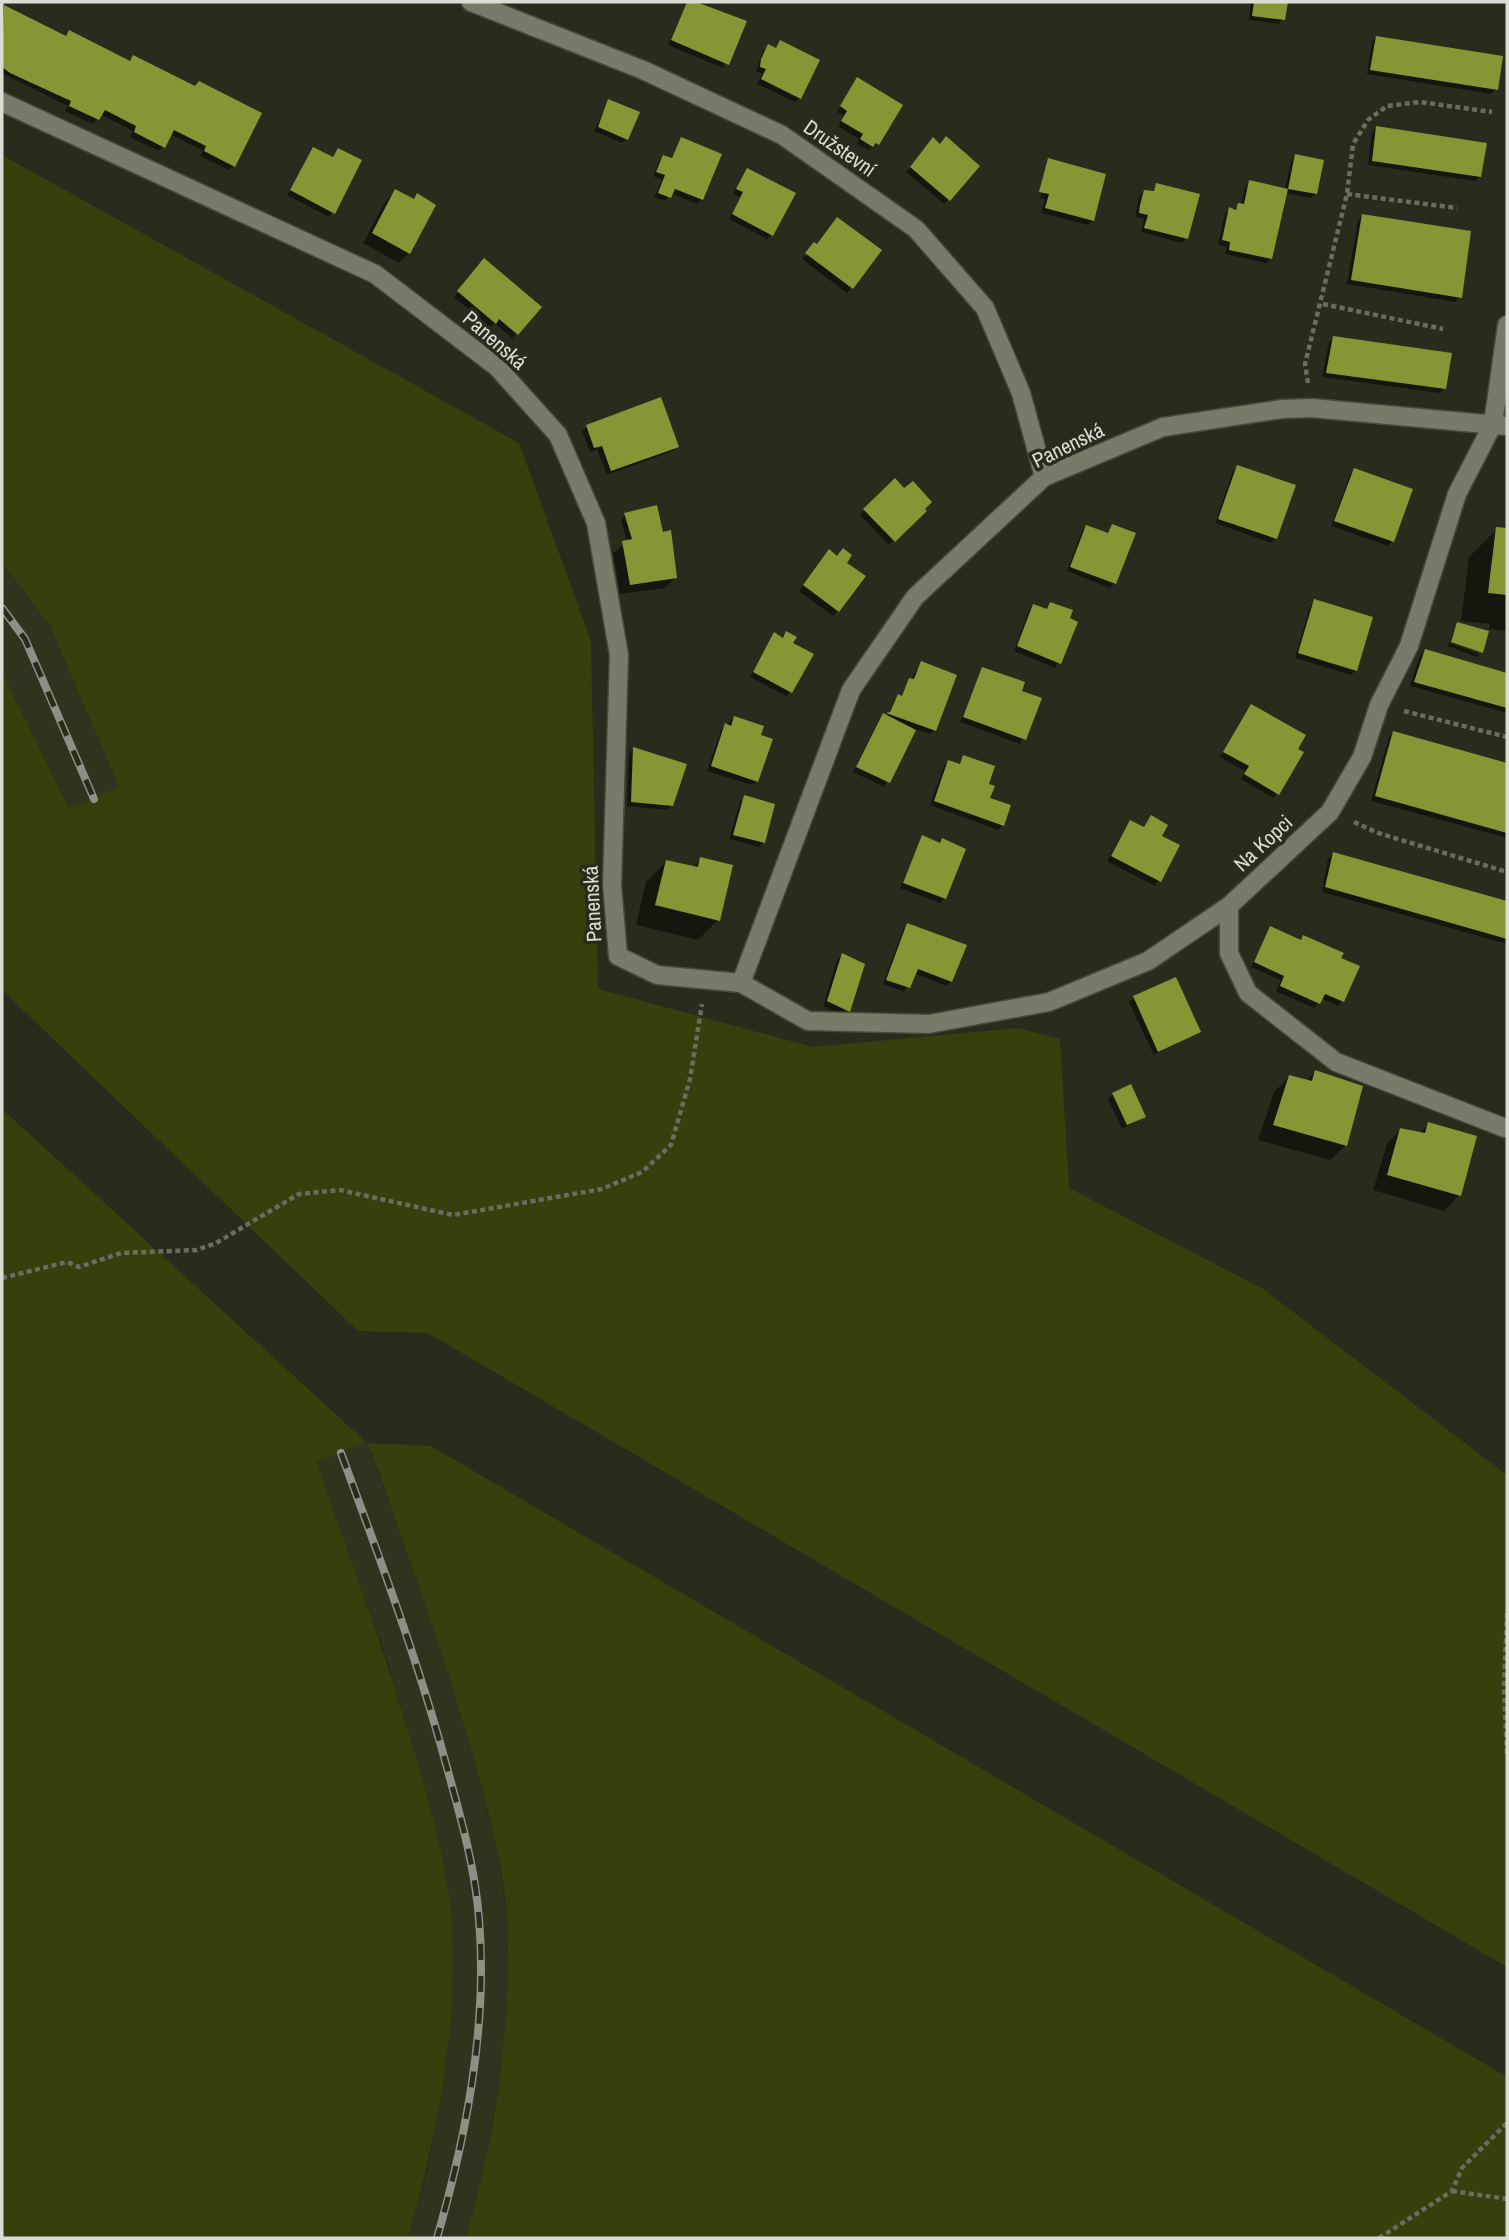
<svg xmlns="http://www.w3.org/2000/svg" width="1509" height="2240" viewBox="0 0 1509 2240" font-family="'Archivo Narrow',sans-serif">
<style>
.built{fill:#2f341e}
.green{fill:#373f0d}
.shadow{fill:#0007}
.building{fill:#869634}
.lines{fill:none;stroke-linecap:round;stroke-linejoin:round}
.minor-casing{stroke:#46493c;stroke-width:21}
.path{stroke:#696c5f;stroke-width:4.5;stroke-dasharray:5 3.5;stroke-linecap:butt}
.minor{stroke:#777b69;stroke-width:18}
.rail-casing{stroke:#8d9084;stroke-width:8}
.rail{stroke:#292c1d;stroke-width:5;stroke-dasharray:16;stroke-linecap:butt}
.labels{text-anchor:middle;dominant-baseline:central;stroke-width:7;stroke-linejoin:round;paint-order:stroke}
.street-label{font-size:21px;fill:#daddd3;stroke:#292c1d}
</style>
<rect width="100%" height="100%" fill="#292c1d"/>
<!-- built -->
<g class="built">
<polygon points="2,562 50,626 119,787 69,810 2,672"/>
<polygon points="367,1443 436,1630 460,1709 497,1848 507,1917 509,1992 501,2066 483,2177 466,2238 408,2238 429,2165 447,2059 452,1922 443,1859 407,1724 383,1648 315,1462"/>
</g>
<!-- green -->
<g class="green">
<polygon points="2,155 519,443 591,641 598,989 813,1047 1018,1028 1060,1039 1069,1188 1263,1289 1507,1475 1507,1967 428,1333 358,1331 2,990 2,672 69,809 119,787 50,626 2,562"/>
<path d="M2 1109 367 1443 431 1446 1507 2077V2238H466C495 2135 512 2027 507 1920 504 1862 486 1804 471 1749 450 1675 426 1604 400 1533 389 1503 380 1472 367 1443L316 1462C353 1566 391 1668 421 1774 434 1823 449 1873 452 1924 458 2031 437 2136 408 2238H2Z"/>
</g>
<!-- shadow -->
<g class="shadow">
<polygon points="687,2 744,22 723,68 668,45"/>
<polygon points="1251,2 1286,2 1283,19 1279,24 1249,20"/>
<polygon points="4,7 65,37 70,32 128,62 134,57 194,88 233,166 229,170 200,156 203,151 170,134 159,151 130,137 133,131 100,114 93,124 65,111 68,106 2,73 2,10"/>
<polygon points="1376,38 1496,89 1491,94 1367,74 1372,42"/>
<polygon points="780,43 800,98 795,102 757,84 762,74 756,71 763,51 768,46 774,49"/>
<polygon points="857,79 878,144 868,150 857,144 859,139 838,126 844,116 837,112"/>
<polygon points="609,101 626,139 622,143 594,131"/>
<polygon points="1377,127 1480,177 1475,181 1368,165 1372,132"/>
<polygon points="681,139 702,199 697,204 671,193 665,201 654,197 662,180 653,176 659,162 663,157 670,160"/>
<polygon points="929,144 949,199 944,204 906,172"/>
<polygon points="313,149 331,158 338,150 333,212 329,217 287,195"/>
<polygon points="1295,156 1316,193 1311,198 1285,193 1270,259 1266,263 1225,254 1227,247 1218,245 1225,213 1241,205 1245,187 1249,182 1285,190 1291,161"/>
<polygon points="1048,160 1104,175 1092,221 1088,225 1041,213 1045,199 1040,198"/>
<polygon points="748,170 771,235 767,239 729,219 740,197 733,194"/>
<polygon points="1157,185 1186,238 1182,243 1141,232 1144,219 1135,217 1139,197 1144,192 1151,193"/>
<polygon points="395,192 412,200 417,195 409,253 399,263 363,243 385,202"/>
<polygon points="1362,216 1460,297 1455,302 1347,284 1358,220"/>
<polygon points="816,246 880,251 847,293 802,259"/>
<polygon points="480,265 517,334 512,338 494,323 490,327 454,297"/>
<polygon points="1334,338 1444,389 1440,393 1322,377 1329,342"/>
<polygon points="587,427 677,447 673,451 607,475 597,449 590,452 582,431"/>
<polygon points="1237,467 1276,538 1271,543 1215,523 1233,471"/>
<polygon points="1354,470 1392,541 1388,546 1331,526 1350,475"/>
<polygon points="895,481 924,511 889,545 860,515"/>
<polygon points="625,515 675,578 665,588 620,594 613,553 627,542 621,520"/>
<polygon points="1112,526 1115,583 1110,588 1067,571 1082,531 1086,527 1106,534"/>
<polygon points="1497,529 1507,530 1507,631 1489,629 1490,624 1461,621 1469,557"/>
<polygon points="824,556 845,563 838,611 833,616 799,591"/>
<polygon points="1315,601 1356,670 1351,675 1295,658 1310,606"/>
<polygon points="1051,604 1076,623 1055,668 1014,651 1029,610 1033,606 1045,610"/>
<polygon points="1457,624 1486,633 1481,653 1450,640"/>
<polygon points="787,633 791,644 791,692 786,696 750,677 770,639 774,635 781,638"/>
<polygon points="1449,643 1480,654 1477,657 1448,646"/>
<polygon points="1425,651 1507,675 1507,713 1410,686 1420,656"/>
<polygon points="921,663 935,730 930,734 915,729 884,787 853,772 879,720 884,715 887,717 894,700 901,697"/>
<polygon points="983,669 1020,692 1040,699 1020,744 960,722"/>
<polygon points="1251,706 1278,793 1273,798 1241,779 1245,771 1220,757"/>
<polygon points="734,718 757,781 752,785 707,771 721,730"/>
<polygon points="1394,732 1507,764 1507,838 1371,801 1389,737"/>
<polygon points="633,749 672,805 667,810 627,806 629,753"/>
<polygon points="963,757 987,785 988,799 1003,825 998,830 930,805 944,766 948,762 958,765"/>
<polygon points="744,797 764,842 759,847 729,839 740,802"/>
<polygon points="1151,817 1160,837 1178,846 1155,886 1107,861 1126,827 1131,822 1143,828"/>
<polygon points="922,837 938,844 942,840 945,898 940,903 900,888"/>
<polygon points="1333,854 1507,903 1507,944 1322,892 1328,859"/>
<polygon points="701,859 718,920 698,940 636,925 646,882 666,862 692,868"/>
<polygon points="907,925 951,981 946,986 914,973 904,992 883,984 903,930"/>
<polygon points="1271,928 1299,941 1303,937 1339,959 1342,1001 1338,1006 1321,998 1314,1008 1276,991 1281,980 1251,967"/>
<polygon points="842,955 863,965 848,1012 844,1016 823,1006 837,960"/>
<polygon points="1134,998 1199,1032 1154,1055 1129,1002"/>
<polygon points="1315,1072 1346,1145 1330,1160 1258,1140 1274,1092 1289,1077 1306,1082"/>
<polygon points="1113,1094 1144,1117 1122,1129 1108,1099"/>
<polygon points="1429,1124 1475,1137 1459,1195 1444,1211 1373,1190 1387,1144 1402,1128 1420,1133"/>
</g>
<!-- building -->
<g class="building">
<polygon points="687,2 696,2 747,21 729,65 671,40"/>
<polygon points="1254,2 1288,2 1285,20 1252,16"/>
<polygon points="4,5 66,36 69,30 130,61 133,55 195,86 199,81 262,113 235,167 204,151 206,146 174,130 165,148 134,132 136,126 105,110 99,120 69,106 71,101 10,73 2,67"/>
<polygon points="1376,36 1503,56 1498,90 1370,70"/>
<polygon points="780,40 820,60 801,99 761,79 766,69 760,67 761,59 768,44 776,48"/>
<polygon points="857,77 903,105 879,145 876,143 873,147 860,139 863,134 841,121 847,111 840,106"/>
<polygon points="608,99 640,112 628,140 598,127"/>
<polygon points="1376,126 1487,143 1481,177 1372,161"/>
<polygon points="946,136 980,166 950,201 910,167 933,137 940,144"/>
<polygon points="681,137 722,154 703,200 675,189 671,198 658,193 665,175 656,172 663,155 672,158"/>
<polygon points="313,147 333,157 338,148 362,160 335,214 290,190"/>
<polygon points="1295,154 1324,160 1317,194 1288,189 1272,259 1229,250 1230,242 1222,240 1229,207 1236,210 1238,203 1244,204 1249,180 1288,189"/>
<polygon points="1048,158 1106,174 1094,221 1045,208 1049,194 1039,192"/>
<polygon points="747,168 796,193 773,236 732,214 743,192 736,189"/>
<polygon points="1156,183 1200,194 1188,239 1144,228 1148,215 1139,213 1140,205 1144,190 1154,191"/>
<polygon points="395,189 414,199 417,193 436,205 410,254 372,233"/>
<polygon points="1362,214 1471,231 1462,298 1351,280"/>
<polygon points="837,217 882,250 853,289 805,253 814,242 817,244"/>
<polygon points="484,258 542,307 518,335 499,319 496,324 457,291"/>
<polygon points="1333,336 1452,353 1446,389 1326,373"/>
<polygon points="661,397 679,447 611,471 602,446 594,448 586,425"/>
<polygon points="1237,465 1296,485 1277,539 1218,519"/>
<polygon points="1354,468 1413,489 1394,542 1334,521"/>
<polygon points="895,478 904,488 913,481 932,502 925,509 927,511 895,542 863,509"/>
<polygon points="657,505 663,532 671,530 677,578 630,585 622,541 632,539 624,513"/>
<polygon points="1112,524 1136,533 1116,584 1070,567 1086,525 1108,533"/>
<polygon points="1496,527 1507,528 1507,595 1488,593"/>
<polygon points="843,548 852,555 847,563 866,576 839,612 803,585 829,549 837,556"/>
<polygon points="1314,599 1373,617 1357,671 1298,653"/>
<polygon points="1050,602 1073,610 1070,618 1078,622 1061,664 1017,646 1033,604 1047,609"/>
<polygon points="1457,622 1489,631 1483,653 1451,642"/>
<polygon points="786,631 797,637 793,643 814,654 792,693 753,672 774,632 783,638"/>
<polygon points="1425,649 1507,673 1507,708 1414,682"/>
<polygon points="921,661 957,675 936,731 886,713 890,712 898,694 902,696 909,678 914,679"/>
<polygon points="982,667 1025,682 1022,691 1042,698 1026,740 963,717"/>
<polygon points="1251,704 1306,735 1298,749 1304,752 1279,795 1244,774 1249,766 1223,752"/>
<polygon points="883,713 916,730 890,783 856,767"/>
<polygon points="734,716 764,726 761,735 773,739 758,782 711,766 725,723 731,726"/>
<polygon points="1393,731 1507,763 1507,833 1375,796"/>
<polygon points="633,747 687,764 673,806 631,802"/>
<polygon points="963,755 995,766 989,784 995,786 990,798 1011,805 1004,826 934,801 948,760 960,764"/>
<polygon points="744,795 775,804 765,843 733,835"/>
<polygon points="1151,815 1168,825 1162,836 1180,845 1161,882 1111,856 1130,820 1144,827"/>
<polygon points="922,835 940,843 942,838 966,849 946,899 903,883"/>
<polygon points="1333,852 1507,901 1507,939 1325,887"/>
<polygon points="700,857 733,865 720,921 655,905 666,860 698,867"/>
<polygon points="907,923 967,945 952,982 918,969 910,988 886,980"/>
<polygon points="1270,926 1301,940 1303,935 1344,953 1341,958 1360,966 1344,1002 1325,994 1320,1004 1280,986 1284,976 1254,962"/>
<polygon points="842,953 865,964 850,1012 827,1001"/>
<polygon points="1176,977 1201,1032 1158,1052 1133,996"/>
<polygon points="1315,1070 1363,1086 1347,1146 1273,1125 1289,1075 1312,1081"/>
<polygon points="1131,1084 1146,1117 1127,1125 1112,1093"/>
<polygon points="1428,1122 1477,1136 1461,1196 1387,1175 1400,1128 1425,1133"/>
</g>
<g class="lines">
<!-- minor casing -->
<g class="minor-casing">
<g id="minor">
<polyline points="471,2 643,70 782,135 916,229 985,308 1021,393 1044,477"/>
<polyline points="2,102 375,274 497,367 558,435 596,523 619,655 612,885 618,956 657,975 741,983 808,1021 929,1024 1049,1002 1148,961 1229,906 1330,812 1362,757 1379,705 1409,646 1457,494 1493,424 1507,325"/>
<polyline points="1229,906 1229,953 1248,993 1336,1062 1505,1128"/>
<polyline points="741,983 851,690 915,597 1044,477 1163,427 1282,409 1312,408 1507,426"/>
</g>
</g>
<!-- path -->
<g class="path">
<polyline points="1347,194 1457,208"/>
<polyline points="1323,304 1443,329"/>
<polyline points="1308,383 1305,364 1347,194 1353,144 1368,120 1387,106 1420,102 1492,112"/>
<polyline points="1404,711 1507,737"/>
<polyline points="1354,822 1378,833 1507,872"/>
<polyline points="2,1278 67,1262 79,1267 121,1253 197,1250 216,1243 299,1194 340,1190 453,1215 602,1189 642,1172 671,1145 690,1079 702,1004"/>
<polyline points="1507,1613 1504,1686 1507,1757"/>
<polyline points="1452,2191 1507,2199"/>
<polyline points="1379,2238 1452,2191 1462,2168 1507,2123"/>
</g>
<!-- minor -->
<use href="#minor" class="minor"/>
<!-- rail casing -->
<g class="rail-casing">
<g id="rail">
<polyline points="2,608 25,639 94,799"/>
<path d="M341 1453C379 1556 417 1658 446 1764 460 1815 475 1866 479 1919 488 2026 466 2137 437 2238"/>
</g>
</g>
<!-- rail -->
<use href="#rail" class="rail"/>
</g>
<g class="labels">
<!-- street labels -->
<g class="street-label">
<text transform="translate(840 148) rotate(35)">Družstevní</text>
<text transform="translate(495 340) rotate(41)">Panenská</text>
<text transform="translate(1068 445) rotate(-26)">Panenská</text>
<text transform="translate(1263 843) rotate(-43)">Na Kopci</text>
<text transform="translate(592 904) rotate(-93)">Panenská</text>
</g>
</g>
<!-- border -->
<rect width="1509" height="2240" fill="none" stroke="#daddd3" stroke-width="7"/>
</svg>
